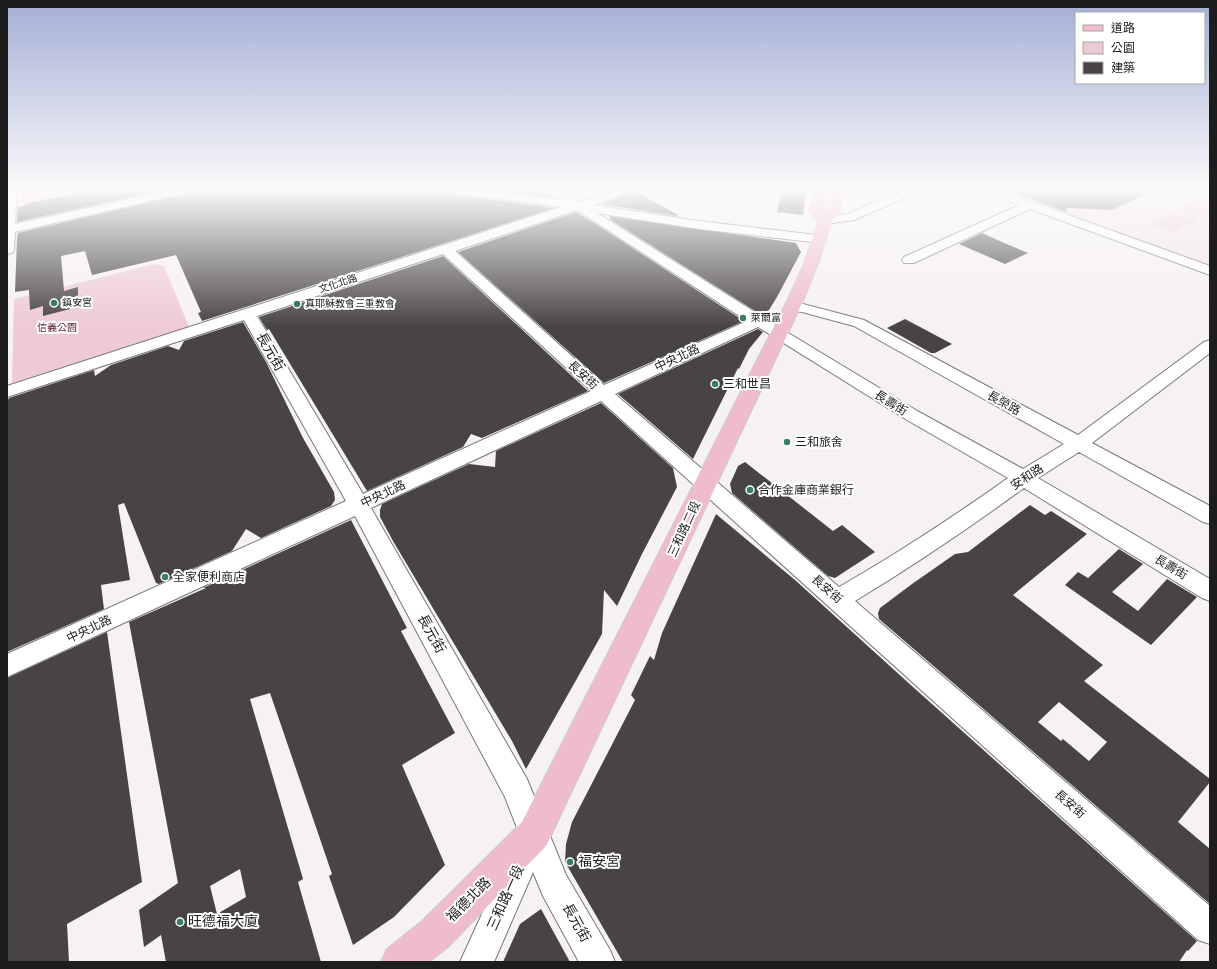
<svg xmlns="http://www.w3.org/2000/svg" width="1217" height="969" viewBox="0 0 1217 969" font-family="'Alegreya Sans','Noto Sans TC',sans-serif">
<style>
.built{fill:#f1e3e7}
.green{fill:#eecad5}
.building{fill:#484445;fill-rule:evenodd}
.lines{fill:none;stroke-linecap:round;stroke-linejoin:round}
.minor-casing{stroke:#7b7778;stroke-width:2}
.major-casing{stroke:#cecdcd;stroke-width:2}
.minor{fill:#fff;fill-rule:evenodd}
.major{fill:#efbbce;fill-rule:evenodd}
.poi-dot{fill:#397c6d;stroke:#fff;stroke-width:1.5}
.labels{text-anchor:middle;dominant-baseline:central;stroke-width:4;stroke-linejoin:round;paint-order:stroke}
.far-street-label{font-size:10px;fill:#1e1d1d;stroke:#fff}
.far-poi-label{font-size:10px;fill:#1e1d1d;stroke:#fff;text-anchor:start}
.far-park-label{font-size:10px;fill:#5e203a;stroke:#fff}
.street-label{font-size:12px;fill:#1e1d1d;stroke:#fff}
.poi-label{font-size:12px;fill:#1e1d1d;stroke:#fff;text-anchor:start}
.near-street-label{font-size:14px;fill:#1e1d1d;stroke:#fff}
.near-poi-label{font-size:14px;fill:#1e1d1d;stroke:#fff;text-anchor:start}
</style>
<rect width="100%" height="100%" fill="#f6f1f3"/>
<!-- built -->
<polygon class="built" points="1000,191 1210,191 1210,267 1153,246"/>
<!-- green -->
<g class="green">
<polygon points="21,191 81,191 22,204"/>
<polygon points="1202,198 1210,201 1210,215 1205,218 1180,209"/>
<polygon points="1175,213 1198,220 1173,233 1151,224"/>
<polygon points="155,264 164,266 189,327 12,383 14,299"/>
</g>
<!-- building -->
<g class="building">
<polygon points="87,191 159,191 17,222 18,207 25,206 24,204"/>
<polygon points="188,191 453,191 455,194 460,195 554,208 202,321 198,313 201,312 176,255 92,275 85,251 61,256 64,291 78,287 78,307 43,316 43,306 30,310 29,290 15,292 17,238 18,233 181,195 186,194"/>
<polygon points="499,191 542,191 552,197"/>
<polygon points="635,191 678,215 676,216 602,204"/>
<polygon points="785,191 806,192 803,215 777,212 781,195 784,195"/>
<polygon points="1010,191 1153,191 1112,210 1067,208 1066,212"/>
<polygon points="576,212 599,226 744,321 604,383 458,252"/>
<polygon points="609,216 796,243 801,252 777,297 769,310 760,314 611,220"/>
<polygon points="982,233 1002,242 1028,253 1005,264 959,244"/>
<polygon points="443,256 588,391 482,438 471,434 463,447 367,491 269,329 267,330 259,317"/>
<polygon points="905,319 952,344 935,353 931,353 887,328"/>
<polygon points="243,322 266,362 303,438 334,492 335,500 331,506 261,538 246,529 232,551 159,584 156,583 124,503 118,505 130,580 101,585 104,609 7,652 7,402 9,398 94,370 95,376 111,365 168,346 179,350 184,341"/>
<polygon points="758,329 763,332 749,349 739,369 738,368 693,459 618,394"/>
<polygon points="601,403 673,468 677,487 642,554 617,606 604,590 602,634 526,769 512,741 393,541 380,517 380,510 382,504 469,464 495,467 496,451"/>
<polygon points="745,462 833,531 842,525 875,552 835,578 828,576 732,493 730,484 738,466"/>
<path d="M1030 505 1045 515 1051 511 1087 534 1013 595 1103 665 1084 681 1210 779V782L1178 822 1210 849V904L879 619 878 613 880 608 912 584 955 554 968 552ZM1059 702 1107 742 1089 761 1063 739 1061 741 1038 722Z"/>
<polygon points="716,514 795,580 913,687 1197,941 1188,951 1187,950 1179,962 623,962 565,862 566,844 572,822 635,700 631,695 650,656 654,660 662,633"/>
<path d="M351 520 407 628 401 631 455 733 402 765 445 865 394 917 353 945 329 876 332 874 270 693 250 699 303 879 298 882 321 962H166L161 935 144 947 139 910 178 883 129 622 206 588H203ZM240 869 246 897 217 914 210 886Z"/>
<polygon points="1119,549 1143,564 1112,592 1138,611 1167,579 1197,597 1151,645 1065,585 1078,572 1088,578"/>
<polygon points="107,632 142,882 67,924 69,962 7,962 7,678"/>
<polygon points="541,909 570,962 503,962 520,924"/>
</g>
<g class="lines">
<!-- minor casing -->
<g class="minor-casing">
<g id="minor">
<polygon points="7,191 17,191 15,224 166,191 187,191 185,193 181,194 15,232 14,250 12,253 7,254"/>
<path d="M454 191H487L562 200 549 191H563L580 202 613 191H630L628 193 593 205 699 221 825 236 826 239 825 242 820 243 699 229 597 213 785 331 919 412 1023 469 1064 444 854 326 802 312 787 310 785 307 787 304 792 303 803 304 864 320 1078 435 1204 342 1210 340V353L1092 443 1210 506V524L1203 522 1079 452 1038 478 1210 579V601L1202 598 1024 488C969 528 913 566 855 601L1210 906V944L1198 940 601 401 371 508 527 779 566 875 610 950 615 962H579L543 896 533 872 494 962H460L514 844 522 841 505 797 355 516 7 677V654L346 501 244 320 7 397V386L561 207 460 194 456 193ZM577 210 747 321 604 385 455 251ZM443 254 591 391 363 494 257 316ZM758 327 907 420 1008 478C953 517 897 554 839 587L615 394Z"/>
<polygon points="901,191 917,191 915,193 854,220 825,224 821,223 819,220 821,217 848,214"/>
<polygon points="985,191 1002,191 1210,266 1210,275 1030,209 914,263 904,263 902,260 904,257 1019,205 987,193"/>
</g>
</g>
<!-- major casing -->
<g class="major-casing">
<polygon id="major" points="814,191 826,191 823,210 825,213 830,191 842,191 840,213 831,222 818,264 803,301 546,846 448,947 429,962 381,962 387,949 422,921 522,822 787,301 804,264 818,221 809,211"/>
</g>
<!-- minor -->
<use href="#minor" class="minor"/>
<!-- major -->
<use href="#major" class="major"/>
</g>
<!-- sky -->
<linearGradient id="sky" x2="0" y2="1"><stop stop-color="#a3afd5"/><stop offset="0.58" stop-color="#fbf9fa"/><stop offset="1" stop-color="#fbf9fa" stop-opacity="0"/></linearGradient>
<rect width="1217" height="327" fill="url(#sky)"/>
<!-- markers -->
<g class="poi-dot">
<circle cx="54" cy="303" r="4"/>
<circle cx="297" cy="304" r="4"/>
<circle cx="743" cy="318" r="4"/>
<circle cx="715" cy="384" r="4"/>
<circle cx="787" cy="442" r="4"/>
<circle cx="750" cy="490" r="4"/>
<circle cx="165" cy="577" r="4"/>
<circle cx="570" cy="862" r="4"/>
<circle cx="180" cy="922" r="4"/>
</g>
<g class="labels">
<!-- far-street labels -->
<g class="far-street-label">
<text transform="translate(338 284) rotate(-18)">文化北路</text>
</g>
<!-- far-poi labels -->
<g class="far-poi-label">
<text x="62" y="303">鎮安宮</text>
<text x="305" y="304">真耶穌教會三重教會</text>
<text x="751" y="318">萊爾富</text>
</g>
<!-- far-park labels -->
<g class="far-park-label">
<text x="57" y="328">信義公園</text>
</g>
<!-- street labels -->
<g class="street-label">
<text transform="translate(677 358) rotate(-25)">中央北路</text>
<text transform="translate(583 375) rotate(42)">長安街</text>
<text transform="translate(891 403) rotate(32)">長壽街</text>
<text transform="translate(1004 403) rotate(29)">長榮路</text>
<text transform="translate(1027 477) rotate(-33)">安和路</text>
<text transform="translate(383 494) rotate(-25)">中央北路</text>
<text transform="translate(684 529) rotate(-65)">三和路二段</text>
<text transform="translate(1171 567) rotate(31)">長壽街</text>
<text transform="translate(827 589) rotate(41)">長安街</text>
<text transform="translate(89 629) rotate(-25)">中央北路</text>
<text transform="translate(1070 804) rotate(41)">長安街</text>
</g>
<!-- poi labels -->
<g class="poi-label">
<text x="723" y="384">三和世昌</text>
<text x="795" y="442">三和旅舍</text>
<text x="758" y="490">合作金庫商業銀行</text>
<text x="173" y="577">全家便利商店</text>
</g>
<!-- near-street labels -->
<g class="near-street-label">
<text transform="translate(270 352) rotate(60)">長元街</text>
<text transform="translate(431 634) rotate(61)">長元街</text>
<text transform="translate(506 898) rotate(-66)">三和路一段</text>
<text transform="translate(469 900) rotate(-45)">福德北路</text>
<text transform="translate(576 923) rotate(61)">長元街</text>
</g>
<!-- near-poi labels -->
<g class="near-poi-label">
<text x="578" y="862">福安宮</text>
<text x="188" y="922">旺德福大廈</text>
</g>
</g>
<!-- border -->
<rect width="1217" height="969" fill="none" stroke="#1e1d1d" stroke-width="16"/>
<!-- legend -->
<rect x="1075" y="12" width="130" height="72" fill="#ffffff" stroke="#a5a5a5"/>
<rect x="1083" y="25" width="20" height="6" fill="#efbbce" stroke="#a5a5a5"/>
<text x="1111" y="32" font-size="12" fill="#1e1d1d">道路</text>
<rect x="1083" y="42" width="20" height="12" fill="#eecad5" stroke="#a5a5a5"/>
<text x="1111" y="52" font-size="12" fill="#1e1d1d">公園</text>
<rect x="1083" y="62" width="20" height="12" fill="#484445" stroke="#a5a5a5"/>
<text x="1111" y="72" font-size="12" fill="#1e1d1d">建築</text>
</svg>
